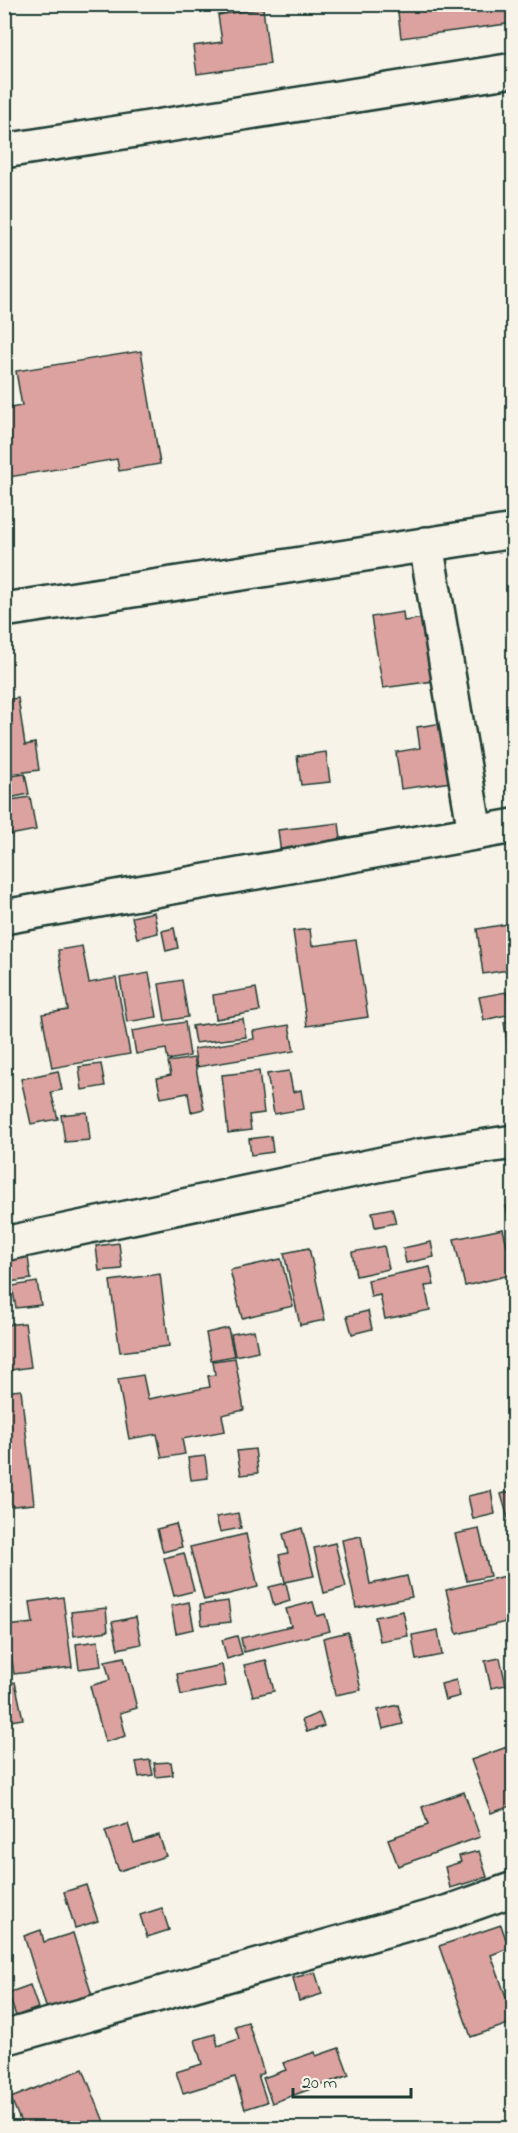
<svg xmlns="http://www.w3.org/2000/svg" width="518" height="2133" viewBox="0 0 518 2133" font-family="'Indie Flower',sans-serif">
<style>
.building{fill:#dca29f;stroke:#1f3d34;stroke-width:1.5}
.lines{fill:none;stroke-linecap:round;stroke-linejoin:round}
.minor-casing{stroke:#1f3d34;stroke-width:38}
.minor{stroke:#f7f3e8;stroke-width:33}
</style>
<rect width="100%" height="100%" fill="#f7f3e8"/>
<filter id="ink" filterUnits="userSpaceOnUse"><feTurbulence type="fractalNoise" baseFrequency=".0167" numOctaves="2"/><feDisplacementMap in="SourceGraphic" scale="12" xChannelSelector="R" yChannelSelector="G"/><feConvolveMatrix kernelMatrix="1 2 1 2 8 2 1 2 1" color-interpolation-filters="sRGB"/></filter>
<g filter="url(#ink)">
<!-- building -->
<g class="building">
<polygon points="397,4 514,4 514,23 401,38"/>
<polygon points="263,8 270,64 197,74 193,46 222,42 218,15"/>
<polygon points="141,351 160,464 119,471 117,459 9,477 4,447 4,409 22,406 16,371"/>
<polygon points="403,612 404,621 424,618 434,681 383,688 371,617"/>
<polygon points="18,698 25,745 35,743 39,770 4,775 4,700"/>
<polygon points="443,723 451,782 401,789 396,752 420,748 417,727"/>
<polygon points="326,752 330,782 301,785 297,756"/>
<polygon points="25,774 29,794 4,799 4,777"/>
<polygon points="30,797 36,830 4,836 4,801"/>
<polygon points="339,823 342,847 281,855 278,830"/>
<polygon points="154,912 158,933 137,938 132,917"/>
<polygon points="514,923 514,969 483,974 477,929"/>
<polygon points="174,928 178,948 166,951 162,931"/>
<polygon points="310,929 312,946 356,940 368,1017 307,1026 293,931"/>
<polygon points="82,946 89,983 116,978 130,1054 52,1068 42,1014 68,1010 58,950"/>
<polygon points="149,973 157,1017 127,1022 120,978"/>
<polygon points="182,980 188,1017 165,1021 159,984"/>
<polygon points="256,988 260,1011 216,1019 213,995"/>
<polygon points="506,992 511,1014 484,1020 479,997"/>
<polygon points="243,1019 246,1037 195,1043 192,1026"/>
<polygon points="514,1020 514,1069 511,1069 504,1022"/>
<polygon points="185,1022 190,1056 168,1060 166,1049 136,1054 132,1031"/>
<polygon points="289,1025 294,1051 197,1067 194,1049 254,1039 253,1031"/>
<polygon points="194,1058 204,1109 191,1112 188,1093 161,1098 157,1078 171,1075 168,1062"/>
<polygon points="101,1064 105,1086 82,1090 79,1067"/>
<polygon points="58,1071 62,1090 51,1092 58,1119 31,1124 21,1079"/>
<polygon points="259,1071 264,1113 249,1115 251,1130 228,1133 222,1075"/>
<polygon points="289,1071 293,1092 301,1090 304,1109 274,1114 267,1074"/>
<polygon points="87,1112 90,1140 65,1142 61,1115"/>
<polygon points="271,1136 273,1152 251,1155 249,1139"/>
<polygon points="514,1204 514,1244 506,1206"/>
<polygon points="392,1208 396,1223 375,1227 372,1212"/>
<polygon points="503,1229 514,1274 465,1286 454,1239"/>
<polygon points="26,1242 31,1279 9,1282 4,1246"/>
<polygon points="431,1242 434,1257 406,1263 403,1248"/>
<polygon points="119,1243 122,1269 99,1271 96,1246"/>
<polygon points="384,1246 389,1269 356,1276 352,1252"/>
<polygon points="309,1248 325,1320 300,1325 284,1253"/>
<polygon points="281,1259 293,1306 242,1318 230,1270"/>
<polygon points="430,1267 434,1285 425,1286 430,1310 385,1319 380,1295 371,1297 368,1280"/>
<polygon points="160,1274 169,1346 120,1352 110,1281"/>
<polygon points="37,1282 41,1305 16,1308 12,1286"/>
<polygon points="368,1311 372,1329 352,1334 347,1316"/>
<polygon points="25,1323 31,1367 4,1371 4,1325"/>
<polygon points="228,1328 234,1356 211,1360 206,1333"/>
<polygon points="254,1330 258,1351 235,1356 231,1334"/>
<polygon points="235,1358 244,1410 222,1415 225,1431 182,1439 185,1454 162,1458 157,1434 129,1439 118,1379 143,1375 148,1399 210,1387 208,1376 215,1375 213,1361"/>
<polygon points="21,1390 34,1504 4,1507 4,1392"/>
<polygon points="255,1449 258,1473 241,1475 237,1451"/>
<polygon points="205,1456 208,1478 191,1480 188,1458"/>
<polygon points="514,1490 514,1539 501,1494"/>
<polygon points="491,1491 495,1514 473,1519 468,1496"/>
<polygon points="238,1513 241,1528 220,1532 216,1517"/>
<polygon points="176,1524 182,1547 163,1552 157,1529"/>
<polygon points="302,1528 314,1576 285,1582 279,1555 288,1553 283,1534"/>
<polygon points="479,1529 490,1576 467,1581 455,1534"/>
<polygon points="246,1534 258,1587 204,1600 190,1547"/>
<polygon points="361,1536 370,1584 407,1576 412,1597 356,1608 342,1540"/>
<polygon points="335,1543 346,1587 324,1593 314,1548"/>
<polygon points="184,1553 194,1591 174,1596 164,1558"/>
<polygon points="514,1574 514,1620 457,1634 446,1590"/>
<polygon points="286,1583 290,1601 274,1606 269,1587"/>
<polygon points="63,1597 72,1667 14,1674 7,1626 33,1623 30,1602"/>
<polygon points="228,1601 231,1622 202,1625 200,1605"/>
<polygon points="189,1602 194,1629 176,1633 171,1606"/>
<polygon points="313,1602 317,1616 325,1614 330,1631 244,1652 241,1638 291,1626 286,1609"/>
<polygon points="106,1608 108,1631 74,1636 71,1612"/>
<polygon points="403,1611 408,1636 380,1641 375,1617"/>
<polygon points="136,1617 141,1644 118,1649 112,1622"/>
<polygon points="438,1630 442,1655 416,1660 412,1635"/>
<polygon points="348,1632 361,1690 335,1695 323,1638"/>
<polygon points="237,1636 242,1654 227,1659 222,1640"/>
<polygon points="98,1641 101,1666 79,1669 76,1644"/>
<polygon points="124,1657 137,1708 120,1713 126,1736 105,1742 90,1686 110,1680 105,1661"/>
<polygon points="500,1658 506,1685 491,1688 485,1661"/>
<polygon points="266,1660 274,1691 253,1696 244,1665"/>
<polygon points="222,1665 226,1686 181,1695 177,1674"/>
<polygon points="456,1680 460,1696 445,1700 441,1684"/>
<polygon points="15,1682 23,1719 4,1722 4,1684"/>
<polygon points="398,1705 403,1724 383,1729 378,1710"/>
<polygon points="319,1713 324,1726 307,1732 302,1720"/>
<polygon points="507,1747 514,1763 514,1805 491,1813 471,1760"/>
<polygon points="150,1760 153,1775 139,1777 136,1762"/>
<polygon points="171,1762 173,1775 156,1777 154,1763"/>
<polygon points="464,1792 480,1837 398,1866 388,1839 428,1825 422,1807"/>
<polygon points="128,1824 134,1843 159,1835 166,1856 119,1871 105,1831"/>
<polygon points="479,1851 487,1877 450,1888 445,1867 461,1862 459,1856"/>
<polygon points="86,1885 98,1921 75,1928 64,1892"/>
<polygon points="162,1908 169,1930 147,1937 140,1915"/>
<polygon points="501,1925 509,1948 491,1955 509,2005 514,2003 514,2022 471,2037 439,1946"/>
<polygon points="41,1930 44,1942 73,1933 93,1999 48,2013 24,1936"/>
<polygon points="315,1972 322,1994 299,2001 293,1978"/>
<polygon points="30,1985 38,2008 16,2016 8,1993"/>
<polygon points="248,2022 264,2073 258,2075 267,2102 245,2109 235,2077 183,2093 176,2072 202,2064 195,2040 215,2034 218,2046 239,2039 235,2026"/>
<polygon points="339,2048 349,2075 272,2103 263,2078 286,2070 283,2063 315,2052 316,2056"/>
<polygon points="83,2069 104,2122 87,2128 23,2128 11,2098"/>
</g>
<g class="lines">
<!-- minor casing -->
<g class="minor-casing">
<g id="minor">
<polyline points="4,151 514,70"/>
<polyline points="426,544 475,832"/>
<polyline points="4,610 514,531"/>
<polyline points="4,917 514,826"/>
<polyline points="4,1244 420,1156 514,1142"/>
<polyline points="4,2038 449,1912 514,1889"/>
</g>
</g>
<!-- minor -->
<use href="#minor" class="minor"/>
</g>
</g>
<!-- margin -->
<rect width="518" height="2133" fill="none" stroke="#f7f3e8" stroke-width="24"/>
<rect x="12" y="12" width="494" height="2109" fill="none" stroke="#1f3d34" stroke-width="2" filter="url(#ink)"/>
<!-- scale -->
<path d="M293 2088v9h118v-9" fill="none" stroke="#1f3d34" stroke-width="3"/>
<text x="302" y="2088" font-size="18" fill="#1f3d34" stroke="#f7f3e8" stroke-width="4.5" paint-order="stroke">20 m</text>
</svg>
